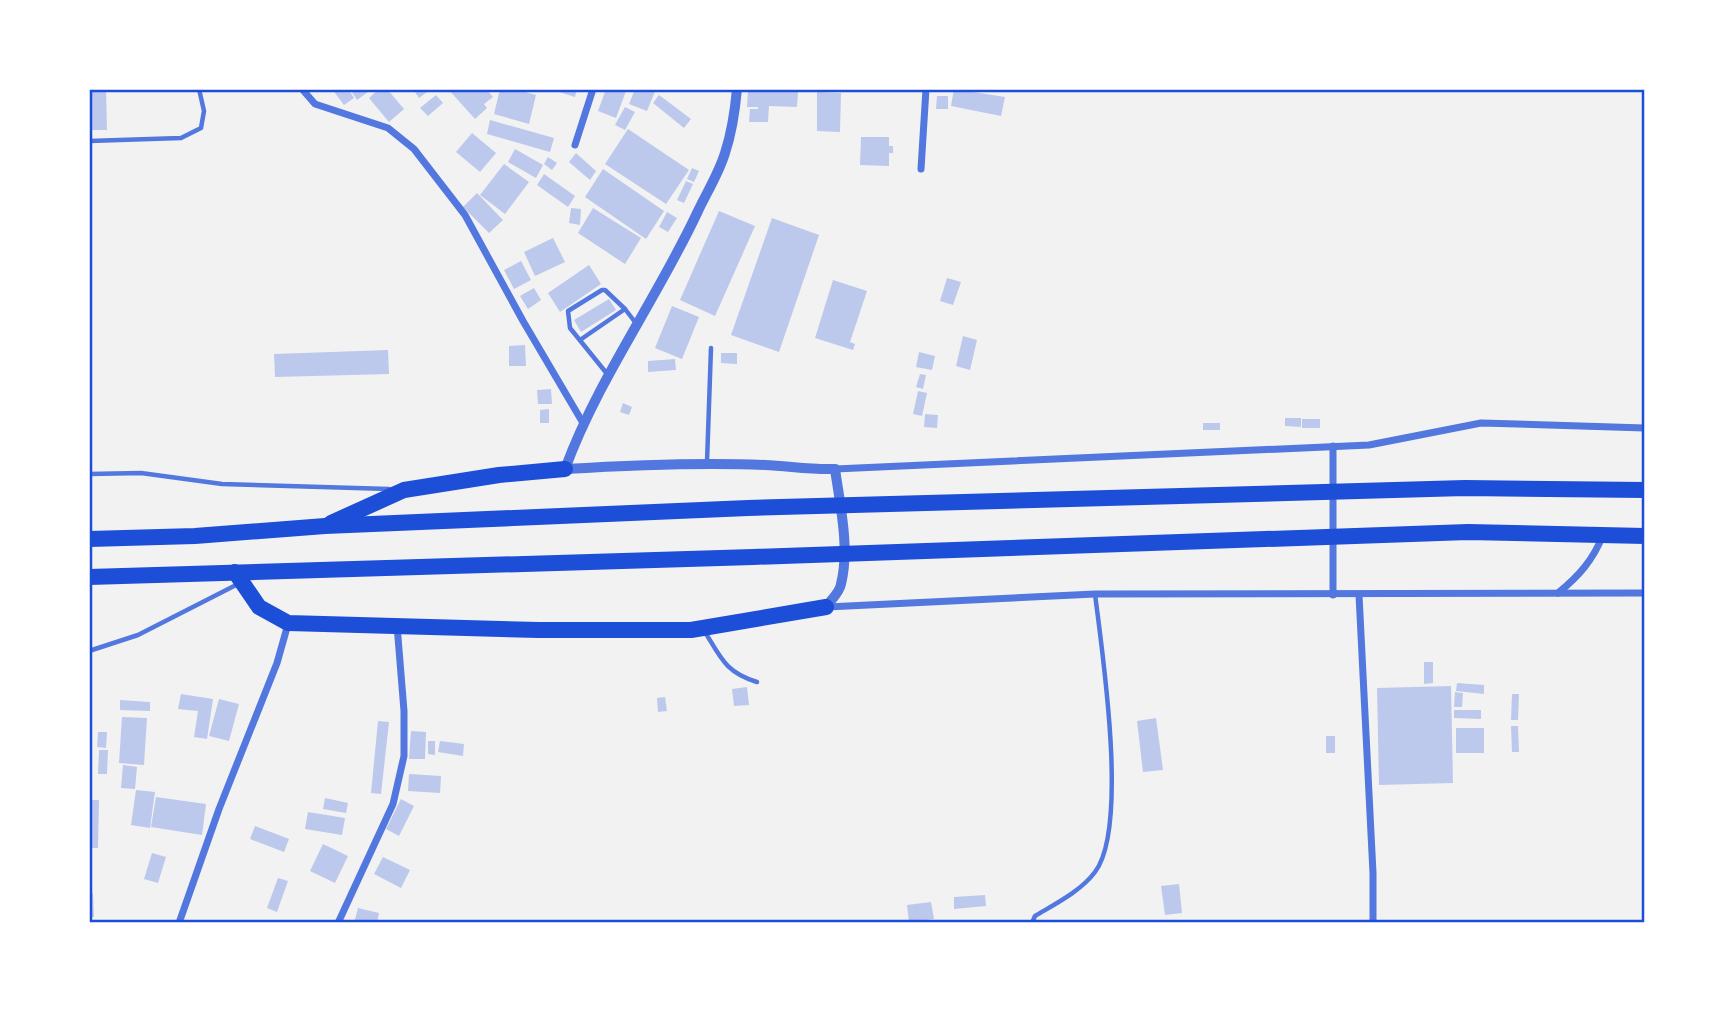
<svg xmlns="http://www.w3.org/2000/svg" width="1734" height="1012" viewBox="0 0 1734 1012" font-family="'Public Sans',sans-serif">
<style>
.building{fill:#bdc9ec}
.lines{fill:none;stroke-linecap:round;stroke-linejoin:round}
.service{stroke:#5277de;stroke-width:4.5}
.minor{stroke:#5277de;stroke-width:7}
.tertiary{stroke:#5277de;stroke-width:10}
.motorway{stroke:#1d4ed8;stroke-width:16}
.neatline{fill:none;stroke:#1d4ed8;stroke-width:2.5}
</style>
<rect width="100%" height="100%" fill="#f2f2f2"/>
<!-- building -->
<g class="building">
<polygon points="89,89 106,89 107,130 89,130"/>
<polygon points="332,89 348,89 354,98 344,105"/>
<polygon points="350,89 372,89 357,100"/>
<polygon points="379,89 387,89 404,109 389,122 369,98"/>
<polygon points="413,89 431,89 419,98"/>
<polygon points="448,89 486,89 493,97 484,104 487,108 475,119"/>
<polygon points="500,89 515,89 536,95 529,124 494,114"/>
<polygon points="549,89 577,89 575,97"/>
<polygon points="606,89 626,91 616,118 598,111"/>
<polygon points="635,89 656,89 647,111 629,104"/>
<polygon points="954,89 1005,97 1001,116 951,106"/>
<polygon points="759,90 798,92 797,107 769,106 768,122 749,122 750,109 758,109 758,107 747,107 748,91 759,92"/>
<polygon points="817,92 841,93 840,132 817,131"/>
<polygon points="436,95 443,103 428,116 420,108"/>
<polygon points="659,95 691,119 684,128 653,103"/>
<polygon points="937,96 948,96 948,109 936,109"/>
<polygon points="625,107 635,112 625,130 615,125"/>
<polygon points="490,120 554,138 550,152 487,134"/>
<polygon points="628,129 689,170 666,204 605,164"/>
<polygon points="472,133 496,153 480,172 456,152"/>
<polygon points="861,137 889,137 889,146 893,146 893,153 889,153 889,166 860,165"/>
<polygon points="515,149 543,165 536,178 508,162"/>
<polygon points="576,153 596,171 590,180 569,162"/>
<polygon points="548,157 557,163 552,170 544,164"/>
<polygon points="504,164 529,182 505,214 480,195"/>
<polygon points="692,168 699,171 694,182 687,179"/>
<polygon points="603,169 664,211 646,239 585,197"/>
<polygon points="544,174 575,196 568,207 537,185"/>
<polygon points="686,181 693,184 684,203 677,200"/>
<polygon points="477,193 503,220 489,233 463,207"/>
<polygon points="571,208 581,209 580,225 569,223"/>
<polygon points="593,208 641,238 625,264 578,233"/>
<polygon points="719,211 755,226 715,316 680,300"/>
<polygon points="667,212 677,218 668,232 659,227"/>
<polygon points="772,218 819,235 779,352 731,335"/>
<polygon points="553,238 565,262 535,276 524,252"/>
<polygon points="521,261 531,280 514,289 504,270"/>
<polygon points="589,265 601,284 560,312 548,293"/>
<polygon points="947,278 961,282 953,305 940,301"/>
<polygon points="833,280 867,291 850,342 855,344 853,350 815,338"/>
<polygon points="534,288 541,300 528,309 520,296"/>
<polygon points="609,299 616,310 581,332 574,320"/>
<polygon points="672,306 699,317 682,359 655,348"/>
<polygon points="963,336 977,340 970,370 956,366"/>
<polygon points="525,345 526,366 509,366 509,346"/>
<polygon points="388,350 389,374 275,377 274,354"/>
<polygon points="919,352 935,356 932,370 916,367"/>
<polygon points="721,353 737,353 737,364 721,363"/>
<polygon points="675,359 676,370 648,372 648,361"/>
<polygon points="920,374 926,375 923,389 916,387"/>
<polygon points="551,389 552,404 538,404 537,390"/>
<polygon points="918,391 927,393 922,416 913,414"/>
<polygon points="623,403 632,407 629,415 620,412"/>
<polygon points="549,409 549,423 540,423 540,410"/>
<polygon points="925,414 938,415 937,428 924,427"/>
<polygon points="1285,418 1301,418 1301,427 1285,426"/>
<rect x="1302" y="419" width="18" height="9"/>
<rect x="1203" y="423" width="17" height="7"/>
<polygon points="1424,662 1433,662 1433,683 1424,684"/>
<polygon points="1457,683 1484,685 1484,694 1456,691"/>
<polygon points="1451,686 1453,783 1379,785 1377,688"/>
<polygon points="747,687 749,705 734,706 732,689"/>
<polygon points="1455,692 1463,693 1462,707 1454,707"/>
<polygon points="181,694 213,699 207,739 194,737 198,711 178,709"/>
<polygon points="1512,694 1519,694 1518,720 1511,720"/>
<polygon points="665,697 667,711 658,712 657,698"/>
<polygon points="219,699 239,704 229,741 209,736"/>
<polygon points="120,700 150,702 150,711 120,710"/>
<polygon points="1454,710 1481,710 1481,719 1454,718"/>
<polygon points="122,717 147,718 144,765 119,763"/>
<polygon points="1156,718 1163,770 1143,772 1137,721"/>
<polygon points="378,721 389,722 381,794 371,793"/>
<polygon points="1511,726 1518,726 1519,752 1512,752"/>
<rect x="1456" y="728" width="28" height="25"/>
<polygon points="411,731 426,732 425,759 409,759"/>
<polygon points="98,732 107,732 106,748 97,747"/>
<rect x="1326" y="736" width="9" height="17"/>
<polygon points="428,741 435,741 435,755 428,754"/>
<polygon points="440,741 464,744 463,756 438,752"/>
<polygon points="99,750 108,750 107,774 98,774"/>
<polygon points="123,765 137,767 135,789 121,788"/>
<polygon points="409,774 441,776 440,793 408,791"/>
<polygon points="136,790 155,792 150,828 131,825"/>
<polygon points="156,797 206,804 202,835 151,827"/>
<polygon points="325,798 348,803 346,813 323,809"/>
<polygon points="401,799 414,806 399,836 386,829"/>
<polygon points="90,800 99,800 98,848 90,848"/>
<polygon points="308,812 345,818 342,835 305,829"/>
<polygon points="255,826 289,839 284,852 250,839"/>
<polygon points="323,844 348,856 335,883 310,871"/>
<polygon points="152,853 166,857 158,883 144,879"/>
<polygon points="383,857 410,870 401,888 374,874"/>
<polygon points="278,878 288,881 277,912 267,908"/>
<polygon points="1179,884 1182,913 1165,915 1161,886"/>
<polygon points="89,893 93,893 94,917 89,917"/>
<polygon points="985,895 986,906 954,909 954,897"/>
<polygon points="931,902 934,919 909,922 907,905"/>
<polygon points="358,908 379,913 377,923 354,923"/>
</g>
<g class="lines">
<!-- service -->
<g class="service">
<polyline points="89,141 181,138 201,128 204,111 199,89"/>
<polyline points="580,340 625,309"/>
<polyline points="608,375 570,328 568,311 602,290 605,290 625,309 635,322"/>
<polyline points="707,462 711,348"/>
<polyline points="89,474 141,473 222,484 389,489"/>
<path d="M705 632C721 658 726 673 757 682"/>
<polyline points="89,651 138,635 238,584"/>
<path d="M1032 923 1035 916C1055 904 1081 891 1095 872 1129 827 1102 651 1095 594"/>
</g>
<!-- minor -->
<g class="minor">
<polyline points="302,89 315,104 388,128 414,149 465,215 523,321 583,423"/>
<polyline points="575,145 593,89"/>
<polyline points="921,169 926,89"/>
<polyline points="835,469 1369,445 1481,423 1645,428"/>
<path d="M1558 593C1579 576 1593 560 1603 535"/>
<polyline points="1333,595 1333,446"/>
<polyline points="1359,595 1373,873 1373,923"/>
<polyline points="827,607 1095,594 1645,593"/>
<polyline points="179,923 219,809 277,663 288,624"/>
<polyline points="338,923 393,804 404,756 404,711 397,625"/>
</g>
<!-- tertiary -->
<path class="tertiary" d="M737 89C735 111 732 132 725 153 719 173 707 192 698 211 657 299 599 377 565 469 632 465 699 462 765 465 789 466 811 470 835 469 840 505 850 548 841 584 840 592 831 600 826 607"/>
<!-- motorway -->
<g class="motorway">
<polyline points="331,523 404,490 499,475 565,469"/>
<polyline points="89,539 195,536 325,526 748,508 1465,488 1645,490"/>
<polyline points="235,572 259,607 288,623 539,630 691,630 826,607"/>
<polyline points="89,577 753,557 1468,532 1645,536"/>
</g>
</g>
<!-- border -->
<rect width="1734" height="1012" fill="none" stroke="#ffffff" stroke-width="182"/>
<rect x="91" y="91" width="1552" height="830" class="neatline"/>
</svg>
